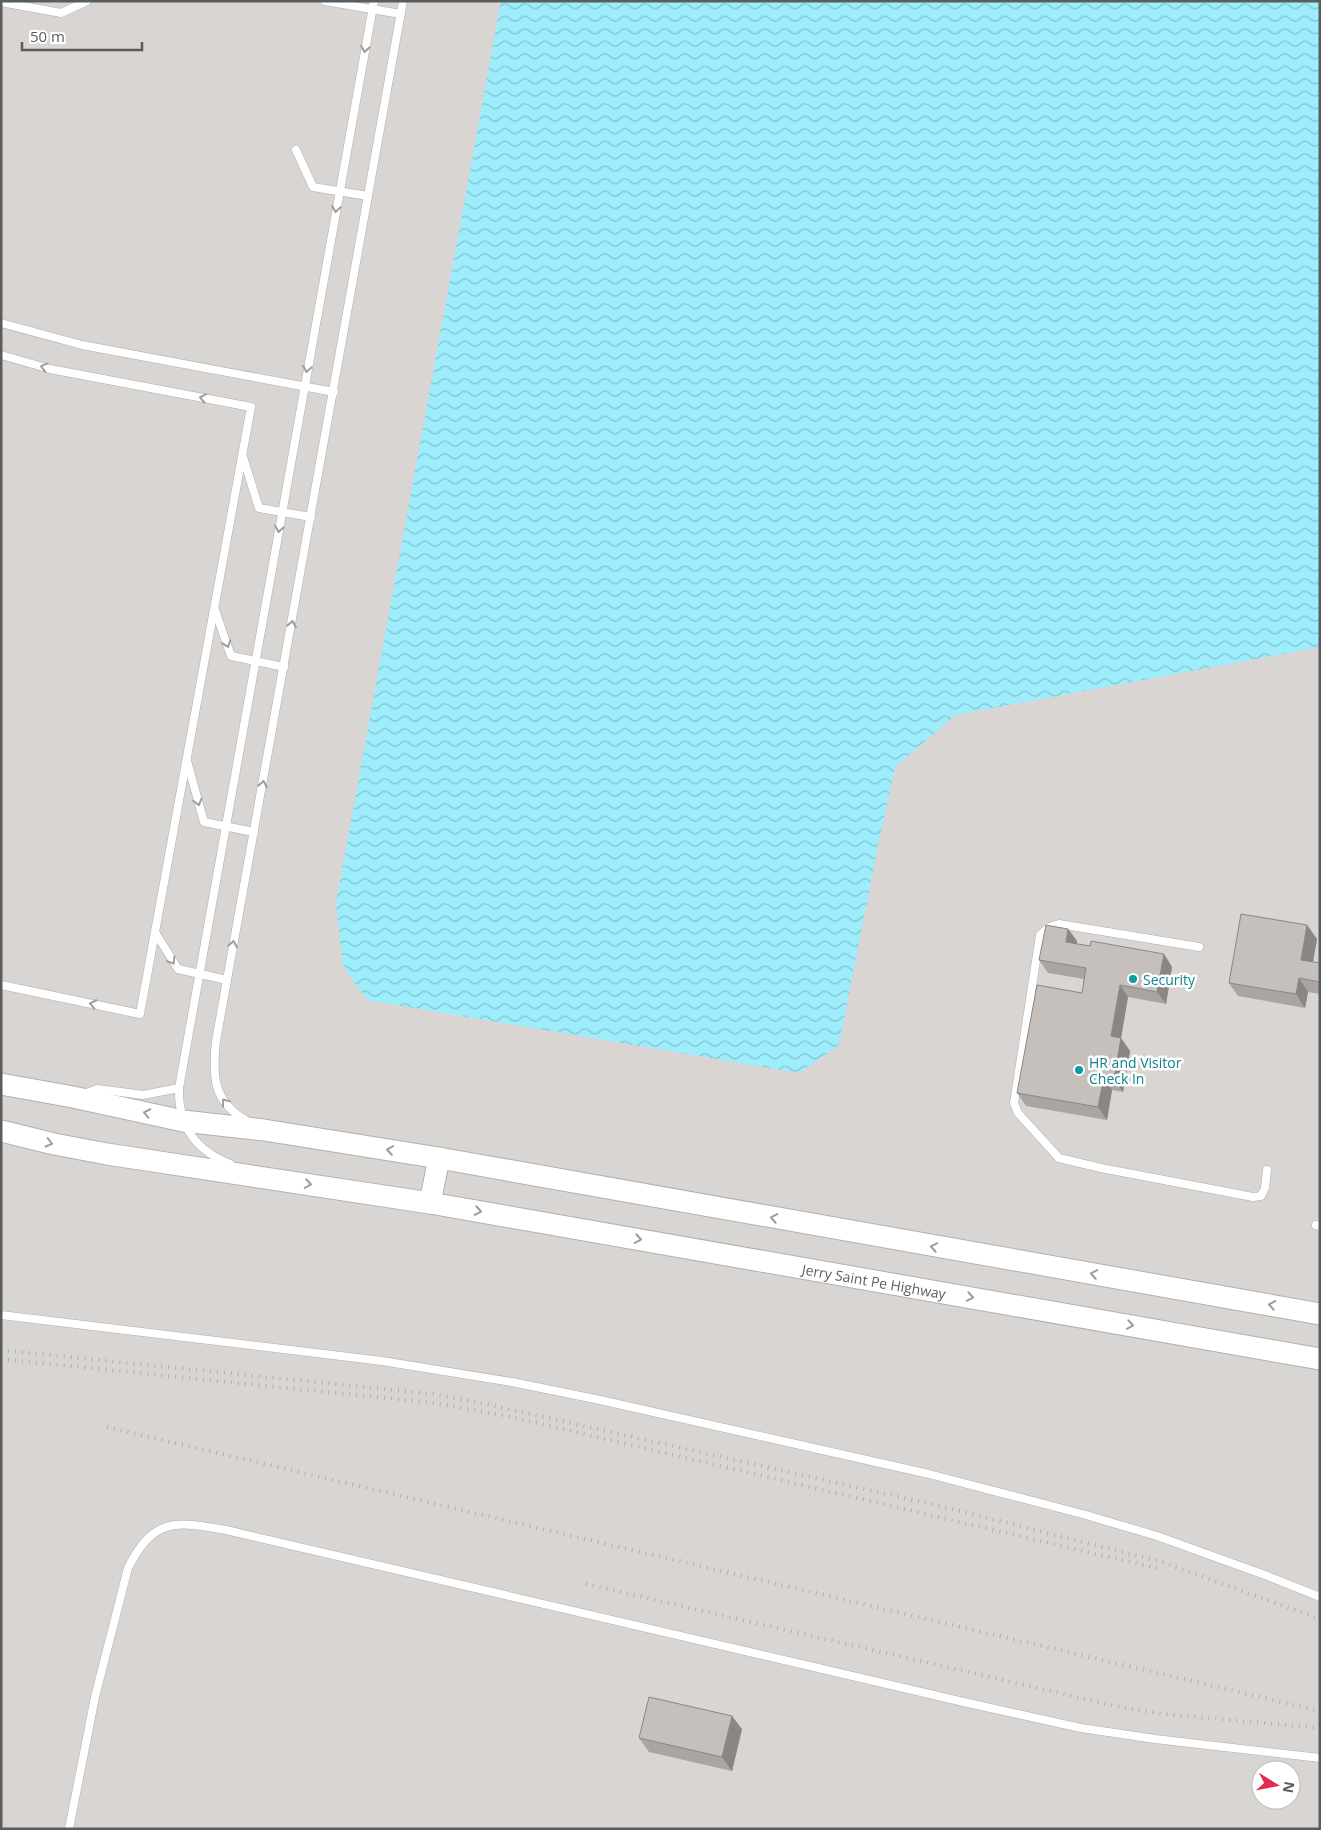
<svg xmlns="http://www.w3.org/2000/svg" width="1321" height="1830" viewBox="0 0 1321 1830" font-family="'Open Sans',sans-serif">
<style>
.industrial{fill:#d9d5d2;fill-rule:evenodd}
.water{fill:url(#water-waves)}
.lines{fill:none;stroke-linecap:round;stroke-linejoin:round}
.lane-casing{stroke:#abb0b2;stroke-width:9}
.secondary-casing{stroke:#acb2b5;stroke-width:23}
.lane{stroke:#fff;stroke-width:8}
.secondary{stroke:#fff;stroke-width:21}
.rail{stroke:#adaeae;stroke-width:4;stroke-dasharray:1 6;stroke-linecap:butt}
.wall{fill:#aaa5a3}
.shaded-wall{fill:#8b8684}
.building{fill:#c6c0bd;stroke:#8b8684}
.oneway{stroke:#9b9ea0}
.culture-dot{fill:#0f9aa8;stroke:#fff;stroke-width:2}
.labels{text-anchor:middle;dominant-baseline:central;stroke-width:5;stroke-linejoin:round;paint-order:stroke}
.culture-label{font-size:14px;fill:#0d838f;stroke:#fff;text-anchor:start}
.street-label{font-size:14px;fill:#585e60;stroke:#fff}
</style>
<defs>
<pattern id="water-waves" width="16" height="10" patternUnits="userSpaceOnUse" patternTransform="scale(1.25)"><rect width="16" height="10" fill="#9dedfd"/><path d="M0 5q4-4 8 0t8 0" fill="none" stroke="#83c3d0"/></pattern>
</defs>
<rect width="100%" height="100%" fill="#ebe5df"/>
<!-- industrial -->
<path class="industrial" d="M1 1H1320V1829H1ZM1261 1770H1291V1800H1261Z"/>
<!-- water -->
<polygon class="water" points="501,1 1320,1 1320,647 956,715 895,767 878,845 839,1045 799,1073 367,1000 343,966 336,903"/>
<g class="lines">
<!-- lane casing -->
<g class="lane-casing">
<g id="lane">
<polyline points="325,1 401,14"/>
<polyline points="1,2 61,13 87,1"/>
<polyline points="296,150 313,187 368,196"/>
<polyline points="1,323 82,345 334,392"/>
<polyline points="1,355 50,369 251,407 140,1014 1,985"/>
<polyline points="243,457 259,508 311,517"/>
<polyline points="215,610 231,656 284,667"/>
<polyline points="187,761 204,822 254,832"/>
<polyline points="155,932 178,969 227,980"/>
<polyline points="1199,947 1059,924 1049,927 1040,935 1014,1103 1018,1113 1059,1158 1101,1168 1253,1197 1261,1196 1265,1188 1267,1170"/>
<polyline points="86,1093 98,1089 143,1095 179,1088"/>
<path d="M247 1121C213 1102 212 1076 216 1041L403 1"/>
<path d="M230 1164C195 1150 178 1126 179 1088L374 1"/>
<polyline points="1316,1225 1320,1226"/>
<polyline points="1,1315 382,1361 512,1382 600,1400 929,1474 1086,1515 1157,1536 1265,1575 1320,1597"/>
<path d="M69 1829 95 1697 128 1568C154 1517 175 1521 226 1530L968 1703 1081 1728 1155 1739 1320 1758"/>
</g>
</g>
<!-- secondary casing -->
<g class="secondary-casing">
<g id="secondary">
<polyline points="1,1084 73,1097 183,1121 264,1130 439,1158 1320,1314"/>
<path id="s1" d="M1 1131 54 1144 107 1154 430 1203 1320 1359"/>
<polyline points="430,1203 439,1158"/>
</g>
</g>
<!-- lane -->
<use href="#lane" class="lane"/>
<!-- secondary -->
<use href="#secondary" class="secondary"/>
<!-- rail -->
<g class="rail">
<polyline points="1,1350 434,1394 486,1404 940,1506 1162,1562 1320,1619"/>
<polyline points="1,1359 434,1403 507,1416 1160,1569"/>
<polyline points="107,1427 1320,1711"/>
<polyline points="586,1584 1120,1707 1163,1714 1320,1728"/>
</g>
</g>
<!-- wall -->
<g class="wall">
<polygon points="1307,925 1317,939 1313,962 1320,963 1320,994 1308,992 1305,1008 1238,996 1229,983"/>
<polygon points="1068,929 1077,941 1076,944 1090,946 1164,954 1172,967 1166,1004 1128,997 1121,1038 1130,1051 1123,1092 1112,1090 1107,1120 1026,1106 1017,1093 1082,993 1084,979 1048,973 1039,960"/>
<polygon points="742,1729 732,1771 649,1752 639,1738"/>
</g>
<!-- shaded-wall -->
<g class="shaded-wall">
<polygon points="1307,925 1317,939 1311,973 1301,960"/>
<polygon points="1068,929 1077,941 1075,955 1066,942"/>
<polygon points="1164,954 1172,967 1166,1004 1157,992"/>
<polygon points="1299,978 1308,992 1305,1008 1296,994"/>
<polygon points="1120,985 1128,997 1121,1038 1130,1051 1123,1092 1114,1079 1111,1036"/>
<polygon points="1104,1077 1112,1090 1107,1120 1098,1107"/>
<polygon points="732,1716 742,1729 732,1771 722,1757"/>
</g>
<!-- building -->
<g class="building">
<polygon points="1241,914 1307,925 1301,960 1320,963 1320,982 1299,978 1296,994 1229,983"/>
<polygon points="1046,925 1068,929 1066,942 1090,946 1091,941 1164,954 1157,992 1120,985 1111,1036 1121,1038 1114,1079 1104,1077 1098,1107 1017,1093 1037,985 1082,993 1086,968 1039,960"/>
<polygon points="649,1697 732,1716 722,1757 639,1738"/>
</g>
<!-- one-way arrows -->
<defs><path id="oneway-chevron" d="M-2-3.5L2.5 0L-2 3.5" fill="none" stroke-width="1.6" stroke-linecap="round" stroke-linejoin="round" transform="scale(1.25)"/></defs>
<g class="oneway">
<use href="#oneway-chevron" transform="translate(365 49) rotate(100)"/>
<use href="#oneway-chevron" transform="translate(336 209) rotate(100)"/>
<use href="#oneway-chevron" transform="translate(44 367) rotate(-165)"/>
<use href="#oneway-chevron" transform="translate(307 369) rotate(100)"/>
<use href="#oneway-chevron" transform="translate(203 398) rotate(-169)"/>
<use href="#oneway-chevron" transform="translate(279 529) rotate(100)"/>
<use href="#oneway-chevron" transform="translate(292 624) rotate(-80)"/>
<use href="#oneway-chevron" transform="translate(227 644) rotate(71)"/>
<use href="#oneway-chevron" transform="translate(263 784) rotate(-80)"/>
<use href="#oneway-chevron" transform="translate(198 802) rotate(75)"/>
<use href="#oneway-chevron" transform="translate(233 944) rotate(-80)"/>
<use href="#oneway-chevron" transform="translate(172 961) rotate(59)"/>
<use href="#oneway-chevron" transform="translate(93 1004) rotate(-168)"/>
<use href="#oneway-chevron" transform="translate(225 1102) rotate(-127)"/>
<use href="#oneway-chevron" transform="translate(147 1113) rotate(-168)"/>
<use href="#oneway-chevron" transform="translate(49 1143) rotate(14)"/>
<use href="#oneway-chevron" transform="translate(390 1150) rotate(-171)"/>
<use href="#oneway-chevron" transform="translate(308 1184) rotate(9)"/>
<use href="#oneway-chevron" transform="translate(478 1211) rotate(10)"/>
<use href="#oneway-chevron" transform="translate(774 1218) rotate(-170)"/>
<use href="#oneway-chevron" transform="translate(638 1239) rotate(10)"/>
<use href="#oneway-chevron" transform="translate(934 1247) rotate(-170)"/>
<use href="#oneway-chevron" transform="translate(1094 1274) rotate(-170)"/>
<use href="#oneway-chevron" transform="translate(970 1297) rotate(10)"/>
<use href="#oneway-chevron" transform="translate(1272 1305) rotate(-170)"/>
<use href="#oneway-chevron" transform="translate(1130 1325) rotate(10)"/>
</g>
<!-- markers -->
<g class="culture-dot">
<circle cx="1133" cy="979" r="5"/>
<circle cx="1079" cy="1070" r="5"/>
</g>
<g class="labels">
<!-- culture labels -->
<g class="culture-label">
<text x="1143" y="979">Security</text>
<text x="1089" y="1062">HR and Visitor<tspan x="1089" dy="16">Check In</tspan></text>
</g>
<!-- street labels -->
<g class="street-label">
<text stroke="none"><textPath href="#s1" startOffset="886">Jerry Saint Pe Highway</textPath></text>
</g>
</g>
<!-- border -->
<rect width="1321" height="1830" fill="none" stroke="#585e60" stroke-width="5"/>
<!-- north arrow -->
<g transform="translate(1276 1785) rotate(100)"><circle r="24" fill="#ffffff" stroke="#bcbfbf"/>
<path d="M0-4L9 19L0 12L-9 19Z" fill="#e42c50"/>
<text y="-8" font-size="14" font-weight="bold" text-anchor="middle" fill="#585e60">N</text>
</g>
<!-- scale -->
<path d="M22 42v8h120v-8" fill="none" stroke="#585e60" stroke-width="2.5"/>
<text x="30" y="42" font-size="15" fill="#585e60" stroke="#ffffff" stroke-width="4" paint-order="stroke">50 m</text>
</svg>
